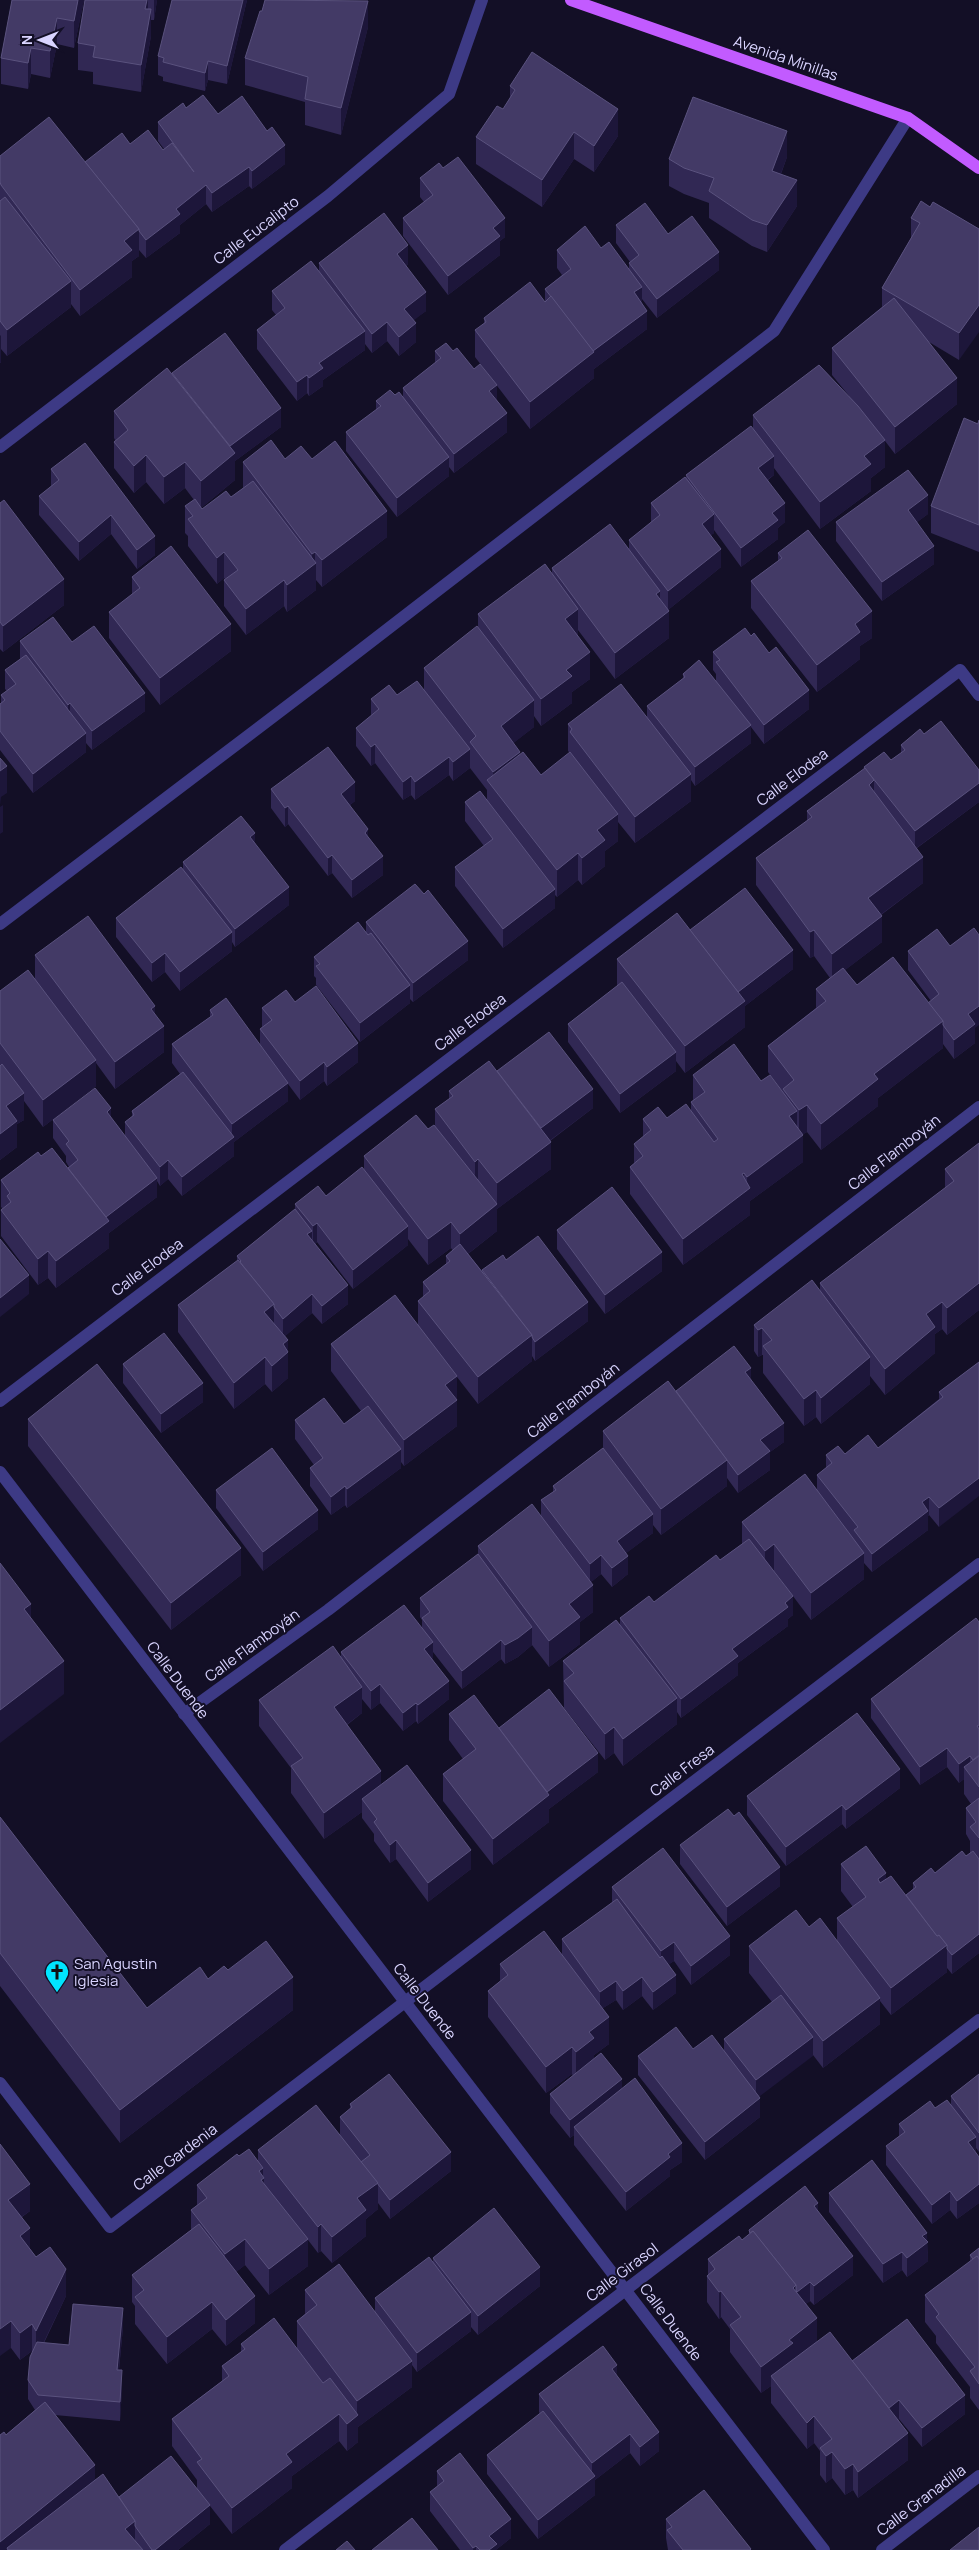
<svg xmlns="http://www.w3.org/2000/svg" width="979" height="2550" viewBox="0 0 979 2550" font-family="Manrope,sans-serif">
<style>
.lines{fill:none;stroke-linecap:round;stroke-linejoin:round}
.minor{stroke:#3d3a85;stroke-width:12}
.major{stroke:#c25bff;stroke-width:12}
.wall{fill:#312854}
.shaded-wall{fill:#1d163a}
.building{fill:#433a66;stroke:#5a527e}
.labels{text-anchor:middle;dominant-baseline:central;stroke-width:4;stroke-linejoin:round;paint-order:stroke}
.street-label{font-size:15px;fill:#d9d4ff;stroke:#130f26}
.poi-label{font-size:15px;fill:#d9d4ff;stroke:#130f26;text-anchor:start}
</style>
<rect width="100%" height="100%" fill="#130f26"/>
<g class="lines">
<!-- minor -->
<g class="minor">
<polyline points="0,447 328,196 449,94 482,0"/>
<polyline points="0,924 328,675 774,331 908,118"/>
<polyline points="0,1401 960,670 979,695"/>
<polyline points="0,1472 824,2550"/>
<polyline points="184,1714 328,1610 979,1107"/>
<polyline points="0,2083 110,2227 979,1564"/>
<polyline points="285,2550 979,2020"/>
<polyline points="882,2550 979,2476"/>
</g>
<!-- major -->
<polyline class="major" points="571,0 908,118 979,168"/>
</g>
<!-- wall -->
<g class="wall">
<polygon points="12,0 84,0 74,48 57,44 50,78 31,74 28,89 1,84 1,58"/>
<polygon points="85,0 157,0 154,20 151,20 151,36 141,92 93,84 93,72 78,70 78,43"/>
<polygon points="247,0 227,84 208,80 205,91 163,81 163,77 158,75 158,56"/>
<polygon points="368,27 341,135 305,125 305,102 245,85 245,58"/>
<polygon points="510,86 618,136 594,172 574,159 542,207 476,164 476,137 503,109 510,98"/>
<polygon points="186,108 218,114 285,164 252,189 249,186 212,212 206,204 180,225 180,233 146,258 139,250 139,256 132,261 132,277 80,316 71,304 71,307 7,356 1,349 1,362 0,363 0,156 85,162 130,144 163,150 164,149 158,141 158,122"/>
<polygon points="787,157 781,174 797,206 767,252 752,246 709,218 709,203 684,194 669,186 669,159"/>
<polygon points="443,168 505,237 500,241 500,255 448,295 403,236 403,218 424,202 420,197 420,178"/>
<polygon points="930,207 979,229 959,360 929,342 957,404 895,454 885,441 885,467 871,478 871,491 820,529 774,468 774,475 768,480 785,522 778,528 778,539 741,567 714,530 714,533 711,535 721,567 668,610 669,638 615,679 578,630 578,636 590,679 572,692 572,703 541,726 534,716 534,727 513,743 520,754 541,775 570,753 568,751 568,724 647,718 647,706 683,679 683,674 716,681 716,674 713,670 713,652 751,636 809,709 764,744 751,727 751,743 695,786 691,780 691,801 635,843 618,822 618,841 605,851 605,866 582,885 578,880 557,897 555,895 555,908 503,948 455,886 455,867 484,846 465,821 465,802 487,799 487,790 470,768 453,781 449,775 415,800 411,795 403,800 375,763 371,766 356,746 356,728 371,716 371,699 397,695 424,689 424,668 478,628 478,614 552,574 552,568 629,550 629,540 651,523 651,503 686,479 686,475 753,430 753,415 849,396 832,375 832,348 882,307 882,288 911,238 911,218"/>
<polygon points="616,225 668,234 719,270 657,318 642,299 642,303 647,329 594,369 594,378 530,429 475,357 475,330 484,324 484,318 545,301 545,289 562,275 557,268 557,250 601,248 629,269 629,263 630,262 616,243"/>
<polygon points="319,263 408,264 406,266 426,311 413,320 416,342 399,356 387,341 372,353 365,344 365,350 323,380 323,386 309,396 307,393 297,401 257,349 257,330 276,315 272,310 272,291 319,271"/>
<polygon points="435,351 453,351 497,400 507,432 454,473 449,467 449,476 397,517 346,451 346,432 376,410 376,401 395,395 403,397 403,388 435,363"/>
<polygon points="172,374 281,427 235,461 235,480 201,508 202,509 231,497 243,489 243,462 285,459 312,459 387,537 322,587 316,580 316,590 287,612 284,606 246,635 224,606 224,580 225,579 224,578 217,584 188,546 188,536 185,533 185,506 194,500 185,488 164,504 146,482 134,493 114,468 114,442 115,440 114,438 114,411"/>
<polygon points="979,420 979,552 931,533 931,506"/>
<polygon points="85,443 155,555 137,569 111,534 79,561 39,515 39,496 51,487 51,469"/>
<polygon points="0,503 64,605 3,652 0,649"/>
<polygon points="928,514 917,522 934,564 882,601 836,541 836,522"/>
<polygon points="778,553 872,638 860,646 860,659 817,692 751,608 751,581 778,561"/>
<polygon points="132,577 231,651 160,705 109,638 109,612 132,595"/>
<polygon points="20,641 72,642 145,711 92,750 86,743 86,752 33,793 0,750 0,704 1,703 1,695 7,691 5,689 5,670 20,659"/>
<polygon points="901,745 979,802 917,848 923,883 881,915 882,942 845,970 857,985 928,1003 931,1001 908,970 908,951 975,1028 975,1043 954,1059 943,1044 943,1048 878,1098 878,1106 821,1150 807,1132 803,1134 803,1162 750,1201 750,1215 683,1265 630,1194 630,1167 634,1164 634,1144 643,1137 643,1119 667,1118 691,1110 691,1102 693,1101 693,1075 761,1081 783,1092 768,1072 768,1046 816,1008 816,989 830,978 814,956 810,958 756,885 756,858 807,821 807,811 864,769 864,767 891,760 901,753"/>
<polygon points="271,789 355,801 350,805 368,837 383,875 352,898 332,873 328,876 288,824 285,827 271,808"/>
<polygon points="255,843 289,905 235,947 232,942 232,951 180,991 165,972 152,982 116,937 116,918 183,870 183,862"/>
<polygon points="366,922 468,960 413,1002 410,999 410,1003 360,1042 316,985 316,978 314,976 314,957 366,932"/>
<polygon points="690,930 793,969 745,1006 745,1027 685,1073 676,1061 676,1071 620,1113 568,1042 568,1024 617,986 617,959"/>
<polygon points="35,955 155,1014 164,1052 115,1089 96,1063 96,1086 43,1127 24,1101 24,1120 17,1124 17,1147 0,1160 0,991 35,980"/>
<polygon points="295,1002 358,1062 327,1086 324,1081 300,1100 288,1084 288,1101 234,1142 234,1156 182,1196 168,1179 160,1186 157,1181 157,1197 109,1233 109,1248 56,1288 48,1278 38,1285 1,1236 1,1210 2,1208 1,1207 1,1180 41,1156 68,1168 69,1167 66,1162 66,1156 53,1138 53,1120 111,1118 125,1136 125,1122 132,1117 132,1111 180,1074 172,1063 172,1044 210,1017 210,1010 260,1045 260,1029 262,1027 262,1008"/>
<polygon points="497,1071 593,1108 550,1141 551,1169 497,1209 497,1231 468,1254 482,1271 506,1260 588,1321 535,1361 532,1356 532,1361 478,1404 457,1377 457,1426 404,1466 401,1462 401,1468 347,1508 345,1505 331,1515 310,1486 310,1468 314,1465 295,1439 295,1420 344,1424 361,1411 331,1371 331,1344 418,1326 418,1301 423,1297 423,1282 446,1264 446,1256 453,1251 451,1248 428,1265 408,1239 408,1245 353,1289 317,1242 315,1244 348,1304 322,1324 312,1313 285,1336 288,1340 288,1378 272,1392 265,1384 234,1409 178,1332 178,1305 237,1261 237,1256 295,1210 295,1204 326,1196 364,1170 364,1156 428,1129 435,1127 435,1109 449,1099 449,1091"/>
<polygon points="979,1143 979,1310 947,1335 942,1329 935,1334 935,1353 885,1395 870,1376 870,1384 821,1424 816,1417 804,1426 763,1373 763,1355 762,1355 758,1357 754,1351 754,1325 820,1291 820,1283 945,1188 945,1169"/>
<polygon points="557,1230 662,1271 605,1314 557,1249"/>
<polygon points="979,1362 939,1527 929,1515 928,1516 928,1530 872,1572 864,1563 864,1579 811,1620 774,1571 793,1615 788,1619 788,1626 738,1663 738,1675 681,1718 677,1712 677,1724 623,1766 614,1753 605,1760 564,1708 563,1661 620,1625 620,1618 654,1602 720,1560 742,1544 742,1522 817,1489 817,1475 826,1468 826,1455 845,1454 878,1448 939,1399 939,1392"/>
<polygon points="123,1364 203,1402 161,1433 123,1383"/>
<polygon points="751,1379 784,1442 770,1452 770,1470 738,1493 727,1478 727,1486 661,1535 653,1525 653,1533 626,1553 628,1574 612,1587 601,1574 591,1582 593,1612 580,1622 580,1644 549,1667 532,1645 518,1657 505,1664 501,1659 462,1689 433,1652 433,1660 449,1699 418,1724 416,1721 403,1731 380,1703 371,1710 362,1699 362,1713 347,1725 381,1785 471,1869 428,1902 396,1859 390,1863 374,1841 374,1834 362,1818 362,1812 324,1839 291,1793 291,1768 259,1726 259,1700 341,1657 341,1652 422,1627 422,1620 420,1617 420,1598 478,1554 478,1546 541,1517 541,1500 553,1492 553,1486 603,1448 603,1431 676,1391"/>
<polygon points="28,1419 241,1575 171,1630 28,1446"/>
<polygon points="216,1490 318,1529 263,1571 216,1508"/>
<polygon points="979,1622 979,1953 952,1974 947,1968 947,1972 891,2015 880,2001 880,2024 823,2068 813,2055 759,2096 760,2117 705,2160 638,2075 638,2056 693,2049 724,2050 724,2039 772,2002 749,1973 749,1946 809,1927 837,1942 837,1918 853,1907 841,1891 841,1864 886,1879 906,1895 913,1889 913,1883 935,1873 966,1856 970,1853 970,1841 966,1834 966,1808 971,1804 964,1794 964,1779 959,1783 947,1767 920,1785 871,1718 871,1699"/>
<polygon points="449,1714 499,1728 598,1772 549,1809 549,1822 493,1865 443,1801 443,1774 463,1759 449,1740"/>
<polygon points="900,1788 846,1829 842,1824 786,1866 747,1815 747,1796"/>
<polygon points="0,1817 147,2008 208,1979 228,1970 293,2010 120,2143 0,1986"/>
<polygon points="680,1845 780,1886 727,1926 680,1864"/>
<polygon points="612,1887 730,1955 691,1985 674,1961 669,1964 676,1993 653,2010 642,1996 623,2010 616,2000 603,2008 609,2044 594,2055 594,2059 622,2089 682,2162 670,2170 670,2176 626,2211 574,2145 574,2135 570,2138 550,2113 550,2094 573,2076 572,2074 546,2093 488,2017 488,1991 500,1981 500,1964 562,1954 562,1939 612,1903"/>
<polygon points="979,2074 979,2152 976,2148 976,2152 979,2157 979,2203 957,2219 950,2210 932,2224 886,2165 886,2146 899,2136 899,2124 935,2108 951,2104 951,2096"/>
<polygon points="350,2104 451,2171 390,2219 378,2203 378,2209 366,2219 366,2236 332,2263 321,2251 318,2253 308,2240 308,2266 269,2295 245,2265 236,2272 255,2323 226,2346 212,2329 167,2364 135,2324 135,2306 132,2302 132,2275 191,2230 191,2210 197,2205 197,2185 239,2156 258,2162 258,2150 340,2135 340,2117 350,2109"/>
<polygon points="0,2144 30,2211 22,2217 30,2249 66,2296 44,2343 69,2345 123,2327 119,2370 122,2389 120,2421 55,2415 95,2479 119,2497 197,2489 197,2480 172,2446 172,2419 222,2381 222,2366 241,2352 241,2344 297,2348 297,2321 305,2314 305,2290 375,2311 375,2298 433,2262 433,2258 540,2286 478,2335 471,2327 471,2331 417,2372 412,2365 412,2387 358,2427 358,2442 347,2451 339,2441 292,2476 292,2488 232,2534 210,2506 210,2524 178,2550 0,2550 6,2435 35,2410 28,2399 28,2380 33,2352 32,2351 20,2360 11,2348"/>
<polygon points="829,2193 927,2241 928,2261 907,2277 902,2270 883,2283 829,2212"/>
<polygon points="818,2211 853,2275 814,2305 810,2301 806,2304 817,2341 852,2361 965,2414 922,2447 899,2419 898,2420 908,2460 858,2498 853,2490 845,2495 832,2478 826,2483 820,2475 820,2451 814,2443 807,2449 771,2403 771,2386 761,2393 730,2352 730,2329 721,2317 719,2319 707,2302 707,2276 708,2275 708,2259 742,2240 749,2235 749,2230"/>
<polygon points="979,2248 979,2410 970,2398 970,2387 936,2343 936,2336 925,2322 925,2295 970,2262 970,2255"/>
<polygon points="617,2376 659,2451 640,2466 630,2453 595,2480 595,2495 538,2539 487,2474 487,2455 540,2414 539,2412 539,2394"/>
<polygon points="437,2471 511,2538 497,2549 497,2550 460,2550 430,2511 430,2492 437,2487"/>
<polygon points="666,2519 751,2550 668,2550 666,2538"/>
</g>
<!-- shaded-wall -->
<g class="shaded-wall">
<polygon points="78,0 84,0 74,48 74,21"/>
<polygon points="147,0 148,0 148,19 145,9"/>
<polygon points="154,0 157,0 154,20"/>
<polygon points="243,0 247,0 227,84 227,66"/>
<polygon points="368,1 368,27 341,135 341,108"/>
<polygon points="151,9 151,36 141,92 141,65"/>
<polygon points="57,18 57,44 50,78 50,51"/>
<polygon points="31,48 31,74 28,89 28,63"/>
<polygon points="208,61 208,80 205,91 205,73"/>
<polygon points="618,109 618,136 594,172 594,146"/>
<polygon points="787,131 787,157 772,197 772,171"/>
<polygon points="574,132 574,159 542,207 542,180"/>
<polygon points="285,145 285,164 252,189 252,171"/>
<polygon points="249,167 249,186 212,212 212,193"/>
<polygon points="797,180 797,206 767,252 767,225"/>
<polygon points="206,185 206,204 180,225 180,233 146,258 146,240 176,209"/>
<polygon points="505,218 505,237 500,241 500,255 448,295 448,276 493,228"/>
<polygon points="139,229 139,256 132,261 132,277 80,316 80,290 124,241"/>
<polygon points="408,245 408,264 397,273 397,254"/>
<polygon points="719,252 719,270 657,318 657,299"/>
<polygon points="71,281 71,307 7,356 7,330"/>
<polygon points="642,287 642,306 634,292"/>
<polygon points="426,292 426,311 404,328 404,309"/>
<polygon points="979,305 979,332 959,360 959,333"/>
<polygon points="647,311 647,329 594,369 594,378 530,429 530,402 592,352"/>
<polygon points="387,322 387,341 372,353 372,334"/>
<polygon points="416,323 416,342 399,356 399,337"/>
<polygon points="365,331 365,350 323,380 323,386 309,396 309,378 319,363"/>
<polygon points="1,335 1,362 0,363 0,336"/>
<polygon points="307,375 307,393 297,401 297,382"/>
<polygon points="957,378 957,404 895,454 895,427"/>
<polygon points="497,385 497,404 489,391"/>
<polygon points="281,408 281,427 235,461 235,480 201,508 201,481 229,447"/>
<polygon points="507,413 507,432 454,473 454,454"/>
<polygon points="885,440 885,467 871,478 871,491 820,529 820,502 864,456"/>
<polygon points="146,455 146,482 134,493 134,466"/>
<polygon points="774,456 774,475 758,486 758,468"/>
<polygon points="449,457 449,476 397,517 397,498"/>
<polygon points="185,462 185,488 164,504 164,477"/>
<polygon points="928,495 928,514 908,529 908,510"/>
<polygon points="785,503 785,522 778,528 778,539 741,567 741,548 772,513"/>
<polygon points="387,511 387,537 322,587 322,560"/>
<polygon points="714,514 714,533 702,543 702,524"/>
<polygon points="111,515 111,534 79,561 79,542"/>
<polygon points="155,536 155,555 137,569 137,550"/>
<polygon points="934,546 934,564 882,601 882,582"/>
<polygon points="721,549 721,567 668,610 668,591"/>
<polygon points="224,552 224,578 217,584 217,558"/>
<polygon points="315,552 315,564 316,563 316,590 287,612 287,585 312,566 312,554"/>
<polygon points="64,579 64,605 3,652 3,626"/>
<polygon points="284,580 284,606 246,635 246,609"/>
<polygon points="660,591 660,618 656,594"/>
<polygon points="578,609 578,636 565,619"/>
<polygon points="669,611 669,638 615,679 615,653"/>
<polygon points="872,611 872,638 860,646 860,659 817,692 817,665 855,624"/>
<polygon points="231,624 231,651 160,705 160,678"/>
<polygon points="590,652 590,679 572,692 572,703 541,726 541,699 566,670"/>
<polygon points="809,690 809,709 764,744 764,725"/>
<polygon points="145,693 145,711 92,750 92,731"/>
<polygon points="534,700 534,727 501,753 501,726"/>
<polygon points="70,703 70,722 68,724 68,705"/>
<polygon points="751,725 751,743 695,786 695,767"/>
<polygon points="86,733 86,752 33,793 33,774"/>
<polygon points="375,744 375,763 371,766 371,747"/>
<polygon points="470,749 470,768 453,781 453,762"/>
<polygon points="520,752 520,779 493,789 493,772"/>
<polygon points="449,757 449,775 415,800 415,782"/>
<polygon points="7,766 7,793 1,797 0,805 0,771"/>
<polygon points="691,774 691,801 635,843 635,817"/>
<polygon points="411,776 411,795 403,800 403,782"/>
<polygon points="874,780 874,807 869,785"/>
<polygon points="355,782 355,801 341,812 341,794"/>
<polygon points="979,783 979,802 915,849 915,831"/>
<polygon points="3,805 3,832 0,834 0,807"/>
<polygon points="288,806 288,824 285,827 285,808"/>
<polygon points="618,814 618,841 605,851 605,866 582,885 582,858 597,830"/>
<polygon points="368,829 368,848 365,833"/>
<polygon points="255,833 255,852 250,837"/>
<polygon points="578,853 578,880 557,897 557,870"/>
<polygon points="332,855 332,873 328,876 328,858"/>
<polygon points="383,856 383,875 352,898 352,880"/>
<polygon points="923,857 923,883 868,924 868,898"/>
<polygon points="289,887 289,905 235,947 235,929"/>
<polygon points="555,889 555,908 503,948 503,929"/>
<polygon points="882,916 882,942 832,980 832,954"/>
<polygon points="814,930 814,956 810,958 810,932"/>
<polygon points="232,932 232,951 180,991 180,972"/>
<polygon points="468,941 468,960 413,1002 413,983"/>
<polygon points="793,950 793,969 745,1006 745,1027 685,1073 685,1046 737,993"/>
<polygon points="165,953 165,972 152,982 152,963"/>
<polygon points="410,985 410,1003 360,1042 360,1023"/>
<polygon points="155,1006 155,1032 151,1009"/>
<polygon points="979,1006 979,1025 975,1028 975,1043 954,1059 954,1040 968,1014"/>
<polygon points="943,1021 943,1048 878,1098 878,1106 821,1150 821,1124 874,1074"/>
<polygon points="164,1026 164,1052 115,1089 115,1062"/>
<polygon points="358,1043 358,1062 327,1086 327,1067"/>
<polygon points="676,1052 676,1071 620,1113 620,1094"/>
<polygon points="96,1060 96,1086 43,1127 43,1100"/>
<polygon points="324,1062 324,1081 300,1100 300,1081"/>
<polygon points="288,1083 288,1101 234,1142 234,1156 182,1196 182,1177 232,1138 232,1124"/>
<polygon points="593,1089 593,1108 541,1147 541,1128"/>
<polygon points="24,1093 24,1120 17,1124 17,1147 0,1160 0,1134 6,1106"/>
<polygon points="807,1105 807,1132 799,1137 799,1110"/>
<polygon points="111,1108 111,1127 107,1112"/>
<polygon points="797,1111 797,1137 789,1116"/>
<polygon points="803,1135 803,1162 750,1201 750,1215 683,1265 683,1239 742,1174 744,1173 744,1193 747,1191 747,1177"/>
<polygon points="551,1142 551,1169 497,1209 497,1231 460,1260 460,1234 497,1205 497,1183"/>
<polygon points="478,1159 478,1186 475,1189 475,1162"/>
<polygon points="168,1160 168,1179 160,1186 160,1167"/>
<polygon points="157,1178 157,1197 109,1233 109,1248 56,1288 56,1261 102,1220"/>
<polygon points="451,1222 451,1248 428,1265 428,1239"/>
<polygon points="317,1223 317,1242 313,1245 313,1226"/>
<polygon points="408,1226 408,1245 353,1289 353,1270"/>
<polygon points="312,1231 312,1250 307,1234"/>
<polygon points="48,1251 48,1278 38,1285 38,1259"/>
<polygon points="662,1252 662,1271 605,1314 605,1295"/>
<polygon points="29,1275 29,1294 0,1317 0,1298"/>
<polygon points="979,1283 979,1310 947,1335 947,1308"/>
<polygon points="348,1285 348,1304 322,1324 322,1306"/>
<polygon points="312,1294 312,1313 283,1338 283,1319"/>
<polygon points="588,1302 588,1321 535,1361 535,1342"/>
<polygon points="942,1302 942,1329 935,1334 935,1353 885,1395 885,1369 926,1314"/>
<polygon points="274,1304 274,1331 264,1312"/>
<polygon points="762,1328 762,1355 758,1357 758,1330"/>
<polygon points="532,1335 532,1361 478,1404 478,1377"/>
<polygon points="288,1340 288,1378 272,1392 272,1366 283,1344"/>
<polygon points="265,1357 265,1384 234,1409 234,1383"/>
<polygon points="870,1357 870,1384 821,1424 821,1398"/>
<polygon points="751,1368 751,1387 745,1372"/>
<polygon points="457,1376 457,1426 404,1466 404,1440 445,1385"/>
<polygon points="203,1383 203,1402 161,1433 161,1414"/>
<polygon points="816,1390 816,1417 804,1426 804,1399"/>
<polygon points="784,1423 784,1442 770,1452 770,1470 738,1493 738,1475 760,1440"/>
<polygon points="401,1449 401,1468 347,1508 347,1489"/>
<polygon points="727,1460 727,1486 661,1535 661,1509"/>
<polygon points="979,1478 979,1496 939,1527 939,1508"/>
<polygon points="345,1486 345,1505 331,1515 331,1497"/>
<polygon points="929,1497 929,1515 928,1516 928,1530 872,1572 872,1554 922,1502"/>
<polygon points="318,1510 318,1529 263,1571 263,1552"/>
<polygon points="653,1514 653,1533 617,1560 617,1541"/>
<polygon points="774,1544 774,1571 765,1578 765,1551"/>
<polygon points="241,1548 241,1575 171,1630 171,1603"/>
<polygon points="864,1553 864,1579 811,1620 811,1593"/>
<polygon points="601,1555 601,1574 590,1583 590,1564"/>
<polygon points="628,1556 628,1574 612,1587 612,1568"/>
<polygon points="593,1585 593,1612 580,1622 580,1644 549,1667 549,1641 569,1604"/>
<polygon points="793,1596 793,1615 788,1619 788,1626 738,1663 738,1675 681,1718 681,1699 732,1649 785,1603"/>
<polygon points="31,1604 31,1637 24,1609"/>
<polygon points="532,1627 532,1645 518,1657 505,1664 505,1645"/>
<polygon points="501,1640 501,1659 462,1689 462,1671"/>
<polygon points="433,1642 433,1660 424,1649"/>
<polygon points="64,1661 64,1694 0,1743 0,1710"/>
<polygon points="449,1681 449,1699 418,1724 418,1705"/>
<polygon points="380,1684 380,1703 371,1710 371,1691"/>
<polygon points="362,1687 362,1713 334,1734 334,1707"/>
<polygon points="677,1698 677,1724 623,1766 623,1739"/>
<polygon points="416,1703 416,1721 403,1731 403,1713"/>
<polygon points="614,1727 614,1753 605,1760 605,1734"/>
<polygon points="947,1748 947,1767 920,1785 920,1767"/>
<polygon points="598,1753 598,1772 549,1809 549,1822 493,1865 493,1839 543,1795"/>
<polygon points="970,1756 970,1775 964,1767 964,1779 959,1783 959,1764"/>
<polygon points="900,1769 900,1788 846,1829 846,1810"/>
<polygon points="381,1771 381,1798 362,1799 362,1812 324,1839 324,1813"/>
<polygon points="842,1805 842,1824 786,1866 786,1847"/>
<polygon points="396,1840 396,1859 390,1863 390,1845"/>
<polygon points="471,1850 471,1869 428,1902 428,1883"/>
<polygon points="780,1867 780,1886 727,1926 727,1907"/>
<polygon points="886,1873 886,1900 878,1879"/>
<polygon points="979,1934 979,1953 952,1974 952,1955"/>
<polygon points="730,1936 730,1955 691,1985 691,1966"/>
<polygon points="674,1942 674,1961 661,1970 661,1951"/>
<polygon points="947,1945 947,1972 891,2015 891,1988"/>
<polygon points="676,1975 676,1993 653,2010 653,1992"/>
<polygon points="293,1977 293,2010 120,2143 120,2110"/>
<polygon points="642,1977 642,1996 623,2010 623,1991"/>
<polygon points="616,1981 616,2000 600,2010 600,1992"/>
<polygon points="880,1998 880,2024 823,2068 823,2041"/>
<polygon points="609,2017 609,2044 594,2055 594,2064 576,2079 576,2052 589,2032"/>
<polygon points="813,2037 813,2056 756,2099 756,2080"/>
<polygon points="572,2047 572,2074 546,2093 546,2067"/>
<polygon points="622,2079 622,2098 574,2127 574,2135 570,2138 570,2120"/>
<polygon points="760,2098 760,2117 705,2160 705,2142"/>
<polygon points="976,2137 976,2155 968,2142"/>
<polygon points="682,2143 682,2162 670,2170 670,2176 626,2211 626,2192 668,2154"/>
<polygon points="451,2152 451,2171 390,2219 390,2200"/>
<polygon points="263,2168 263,2179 264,2178 264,2204 259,2171"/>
<polygon points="378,2183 378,2209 366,2219 366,2236 332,2263 332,2237 357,2198"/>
<polygon points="30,2184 30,2211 8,2226 8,2200"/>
<polygon points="979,2184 979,2203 957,2219 957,2201"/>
<polygon points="950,2191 950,2210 932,2224 932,2205"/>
<polygon points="818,2203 818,2221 814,2206"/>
<polygon points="321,2224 321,2251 318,2253 318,2227"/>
<polygon points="30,2228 30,2255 20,2236"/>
<polygon points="927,2233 928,2261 907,2277 907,2258 922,2236"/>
<polygon points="245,2239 245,2265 225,2281 225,2254"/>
<polygon points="308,2239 308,2266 269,2295 269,2269"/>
<polygon points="902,2252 902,2270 883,2283 883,2264"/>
<polygon points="853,2256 853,2275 814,2305 814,2286"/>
<polygon points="540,2267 540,2286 478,2335 478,2316"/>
<polygon points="66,2269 66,2296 36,2358 36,2331"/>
<polygon points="810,2282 810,2301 796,2312 793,2288 796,2285"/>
<polygon points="721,2291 721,2317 719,2319 719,2292"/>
<polygon points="255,2296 255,2323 226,2346 226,2320"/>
<polygon points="212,2302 212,2329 167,2364 167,2337"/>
<polygon points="123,2308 123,2327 117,2389 117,2370"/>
<polygon points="471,2312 471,2331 417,2372 417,2353"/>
<polygon points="817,2318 817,2345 771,2376 771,2386 761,2393 761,2367 789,2340"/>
<polygon points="11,2321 11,2348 0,2356 0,2329"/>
<polygon points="32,2324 32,2351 20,2360 20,2333"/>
<polygon points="412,2361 412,2387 358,2427 358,2442 347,2451 347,2424 357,2416 357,2401"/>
<polygon points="617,2365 617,2384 612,2369"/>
<polygon points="122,2370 122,2389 120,2421 120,2402"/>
<polygon points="965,2395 965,2414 922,2447 922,2428"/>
<polygon points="899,2400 899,2419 885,2429 885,2410"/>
<polygon points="339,2414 339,2441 292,2476 292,2488 232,2534 232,2508 286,2454"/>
<polygon points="814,2416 814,2443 807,2449 807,2423"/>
<polygon points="659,2432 659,2451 640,2466 640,2447"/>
<polygon points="908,2433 908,2460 858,2498 858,2472"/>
<polygon points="630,2434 630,2453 595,2480 595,2495 538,2539 538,2520 592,2478 592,2463"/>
<polygon points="832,2452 832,2478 826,2483 826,2456"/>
<polygon points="853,2464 853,2490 845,2495 845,2469"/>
<polygon points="95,2465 95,2491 7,2548 7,2550 0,2550 0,2542"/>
<polygon points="210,2505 210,2524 178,2550 155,2550"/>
<polygon points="511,2519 511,2538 497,2549 497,2550 489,2550 489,2536"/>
<polygon points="135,2521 135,2547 125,2529"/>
<polygon points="476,2546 476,2550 473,2550 473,2548"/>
</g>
<!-- building -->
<g class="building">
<polygon points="12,0 78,0 74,21 57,18 50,51 31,48 28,63 1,58"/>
<polygon points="85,0 147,0 145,9 151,9 141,65 93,57 95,46 78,43"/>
<polygon points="172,0 243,0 227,66 208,61 205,73 163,62 164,58 158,56"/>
<polygon points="265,0 368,1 341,108 305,99 308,77 245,58 260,11 262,11"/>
<polygon points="532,52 618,109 594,146 574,132 542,180 476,137 497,106 503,109 515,90 510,86"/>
<polygon points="203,95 218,114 242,96 267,131 272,127 285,145 252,171 249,167 212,193 206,185 176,209 180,214 146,240 139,231 139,229 85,162 122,133 130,144 148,130 163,150 172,143 194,172 158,122 183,103 186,108"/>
<polygon points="693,97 787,131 772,171 797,180 767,225 752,220 709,191 714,178 684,168 669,159"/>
<polygon points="49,117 139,229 124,241 132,250 80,290 1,185 0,182 0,156"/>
<polygon points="458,157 505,218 493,228 500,236 448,276 403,218 433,195 420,178 439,163 443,168"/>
<polygon points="5,197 71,281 7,330 0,321 0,201"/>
<polygon points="921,201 930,207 933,202 979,229 979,305 959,333 882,288 920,223 911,218"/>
<polygon points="645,203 668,234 692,216 719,252 657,299 629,263 639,255 616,225"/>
<polygon points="384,213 408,245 397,254 426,292 404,309 416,323 399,337 387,322 372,334 319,263"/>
<polygon points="585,226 601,248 609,242 642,287 634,292 647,311 593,351 545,289 571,269 557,250"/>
<polygon points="311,261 365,331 319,363 323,368 309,378 307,375 297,382 257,330 285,308 272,291"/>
<polygon points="530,282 545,302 551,296 594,352 530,402 475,330 486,322 484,318"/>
<polygon points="894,298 957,378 895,427 832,348"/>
<polygon points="225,333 281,408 230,446 172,373"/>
<polygon points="446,343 453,351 457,348 474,369 480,364 497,385 489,391 507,413 454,454 403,388 441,358 435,351"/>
<polygon points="819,365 858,406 885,440 864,456 871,464 820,502 753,415"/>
<polygon points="167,368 235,453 201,481 185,462 164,477 146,455 134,466 114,442 128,430 114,411"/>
<polygon points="390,390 395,395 399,392 449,457 397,498 346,432 381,406 376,401"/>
<polygon points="964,418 978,424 979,420 979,525 931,506"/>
<polygon points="751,426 774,456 758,468 785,503 772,513 778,520 741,548 686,475"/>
<polygon points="271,440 285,459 301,446 312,459 335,441 387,511 322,560 315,552 312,554 243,462"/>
<polygon points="85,443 155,536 137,550 111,515 79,542 39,496 59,480 51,469"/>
<polygon points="908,470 928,495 908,510 934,546 882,582 836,522"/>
<polygon points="685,477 714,514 702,524 721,549 668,591 629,540 660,515 651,503"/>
<polygon points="253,481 316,563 287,585 284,580 246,609 224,580 238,570 224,552 217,558 188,519 193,516 185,506 195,499 202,509 226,491 231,497"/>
<polygon points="4,500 64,579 3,626 0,622 0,503"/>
<polygon points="610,524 660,591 656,594 669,611 615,653 552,568"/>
<polygon points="808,530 872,611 855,624 860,632 817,665 751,581 782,558 778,553"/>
<polygon points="171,546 231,624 160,678 109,612 140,588 132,577"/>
<polygon points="545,564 578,609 565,619 590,652 566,670 572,676 541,699 478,614"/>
<polygon points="53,617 72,642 94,626 145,693 92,731 70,703 68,705 20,641"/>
<polygon points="477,626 534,700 501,726 520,752 493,772 470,742 476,736 424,668"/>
<polygon points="745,628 751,636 754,633 769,653 776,647 809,690 764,725 716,662 720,660 713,652"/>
<polygon points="26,655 86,733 33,774 0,731 0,704 5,700 1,695 16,684 5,670"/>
<polygon points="699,660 751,725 695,767 647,706 685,677 683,674"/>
<polygon points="417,681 470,749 453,762 449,757 415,782 411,776 403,782 375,744 371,747 356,728 379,709 371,699 389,685 397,695"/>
<polygon points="621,684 691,774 635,817 570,732 572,729 568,724"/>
<polygon points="941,721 979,770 979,783 915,831 864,767 884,752 891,760 905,750 901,745 920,729 924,734"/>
<polygon points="328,747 355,782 341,794 368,829 365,833 383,856 352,880 332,855 328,858 288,806 285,808 271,789"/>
<polygon points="523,752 541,775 570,752 618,814 597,830 605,840 582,858 578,853 557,870 487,780"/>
<polygon points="0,758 7,766 0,771"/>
<polygon points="865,768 874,780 869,785 923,857 868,898 882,916 832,954 814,930 810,932 756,858 812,817 807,811"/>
<polygon points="480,791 555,889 503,929 455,867 493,839 465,802"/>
<polygon points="241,816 255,833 250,837 289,887 235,929 183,862"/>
<polygon points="181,867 232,932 180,972 165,953 152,963 116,918"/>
<polygon points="415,884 424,894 428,890 468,941 413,983 366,922"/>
<polygon points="745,888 793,950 738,992 690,930"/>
<polygon points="677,913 745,1001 685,1046 617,959"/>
<polygon points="88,916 155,1006 151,1009 164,1026 115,1062 35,955"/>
<polygon points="358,922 368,935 371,933 410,985 360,1023 316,966 320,964 314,957"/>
<polygon points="974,928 979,935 979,1006 968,1014 975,1024 954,1040 943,1025 943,1021 928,1003 939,994 908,951 937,929 950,946"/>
<polygon points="893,957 943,1021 874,1074 878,1079 821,1124 807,1105 799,1110 783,1089 794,1080 768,1046 826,1001 816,989 843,968 857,985"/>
<polygon points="28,970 96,1060 43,1100 0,1043 0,991"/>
<polygon points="622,982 676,1052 620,1094 568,1024"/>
<polygon points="316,986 358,1043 327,1067 324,1062 300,1081 260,1029 272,1020 262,1008 286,990 295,1002"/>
<polygon points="226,998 288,1083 232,1124 172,1044 213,1015 210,1010"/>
<polygon points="549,1032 593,1089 541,1128 497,1071"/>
<polygon points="734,1044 761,1081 770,1075 797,1111 789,1116 803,1135 747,1177 744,1173 742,1174 750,1188 683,1239 630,1167 643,1156 634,1144 651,1130 643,1119 658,1107 667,1118 686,1104 714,1142 718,1139 691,1102 705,1092 693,1075"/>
<polygon points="489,1061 551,1142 497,1183 478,1159 475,1162 435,1109 453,1096 449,1091"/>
<polygon points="2,1064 24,1093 6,1106 17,1121 0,1134 0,1066"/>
<polygon points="183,1072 234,1137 182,1177 168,1160 160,1167 125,1122 134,1115 132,1111"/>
<polygon points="95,1088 111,1108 107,1112 157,1178 106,1217 68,1168 78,1160 66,1144 69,1141 53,1120"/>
<polygon points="416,1115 428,1129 434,1125 497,1204 460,1234 451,1222 428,1239 364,1156"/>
<polygon points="979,1143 979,1283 947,1308 942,1302 926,1314 935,1327 885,1369 820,1283 954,1181 945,1169"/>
<polygon points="52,1148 109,1221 56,1261 48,1251 38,1259 1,1210 11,1202 7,1196 10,1193 1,1180 38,1152 41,1156"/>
<polygon points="362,1167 408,1226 353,1270 317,1223 313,1226 295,1204 318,1186 326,1196"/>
<polygon points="612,1187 662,1252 605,1295 557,1230"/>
<polygon points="295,1209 312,1231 307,1234 348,1285 322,1306 312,1294 283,1319 274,1307 274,1304 240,1262 241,1261 237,1256"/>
<polygon points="538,1236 588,1302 535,1342 532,1337 532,1335 482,1270 503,1255 506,1260"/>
<polygon points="0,1239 29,1275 0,1298"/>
<polygon points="460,1244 532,1335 478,1377 418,1301 430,1291 423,1282 450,1261 446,1256"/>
<polygon points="238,1260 274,1304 264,1312 288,1340 283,1344 288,1352 272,1366 265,1357 234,1383 178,1305"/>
<polygon points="812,1280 870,1357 821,1398 816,1390 804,1399 763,1346 772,1340 762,1328 758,1330 754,1325"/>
<polygon points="395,1295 457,1376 445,1385 457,1400 404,1440 331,1344"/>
<polygon points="164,1333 203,1383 161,1414 123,1364"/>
<polygon points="734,1346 751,1368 745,1372 784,1423 760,1440 770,1451 738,1475 676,1391"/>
<polygon points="979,1362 979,1478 939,1508 929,1497 922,1502 928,1511 872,1554 854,1530 858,1527 817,1475 832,1463 826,1455 838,1446 845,1454 868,1435 878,1448 943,1397 939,1392"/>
<polygon points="97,1364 241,1548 171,1603 28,1419"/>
<polygon points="668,1381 727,1460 661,1509 603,1431"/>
<polygon points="324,1398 344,1424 368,1406 401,1449 347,1489 345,1486 331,1497 310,1468 323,1458 295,1420"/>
<polygon points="272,1448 318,1510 263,1552 216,1490"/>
<polygon points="603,1448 653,1514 617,1541 628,1556 612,1568 601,1555 590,1564 541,1500 556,1490 553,1486"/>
<polygon points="805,1474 864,1553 811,1593 774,1544 765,1551 742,1522"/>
<polygon points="532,1504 593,1585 569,1604 580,1617 549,1641 478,1546"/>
<polygon points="749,1539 793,1596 785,1603 788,1607 732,1649 738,1656 681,1699 620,1618 649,1596 654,1602 716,1555 720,1560"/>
<polygon points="478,1554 532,1627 518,1638 505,1645 501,1640 462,1671 422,1618 430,1612 420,1598"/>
<polygon points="0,1563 31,1604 24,1609 64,1661 0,1710"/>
<polygon points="404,1605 433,1642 424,1649 449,1681 418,1705 416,1703 403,1713 380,1684 371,1691 341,1652"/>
<polygon points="976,1618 979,1622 979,1725 977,1726 979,1729 979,1755 973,1760 970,1756 959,1764 947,1748 920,1767 871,1699"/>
<polygon points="616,1620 677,1698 623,1739 614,1727 605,1734 564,1681 574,1673 563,1661"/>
<polygon points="333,1646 362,1687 334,1707 381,1771 324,1813 291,1766 303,1758 259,1700"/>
<polygon points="549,1689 598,1753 547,1792 499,1728"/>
<polygon points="474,1695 549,1795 493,1839 443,1774 476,1749 449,1714"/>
<polygon points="857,1713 900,1769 846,1810 842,1805 786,1847 747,1796"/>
<polygon points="979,1756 979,1787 964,1767"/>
<polygon points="407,1765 471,1850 428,1883 396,1840 390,1845 374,1822 377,1819 362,1799"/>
<polygon points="979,1798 979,1838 970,1827 976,1822 966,1808"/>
<polygon points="728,1809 734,1816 739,1812 780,1867 727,1907 680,1845"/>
<polygon points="0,1817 147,2008 200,1967 208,1979 224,1966 228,1970 266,1941 293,1977 120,2110 0,1953"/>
<polygon points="866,1846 886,1873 878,1879 880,1883 891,1876 937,1936 939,1935 947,1945 891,1988 837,1918 866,1897 841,1864"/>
<polygon points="663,1848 730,1936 691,1966 674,1942 661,1951 612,1887"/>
<polygon points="962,1851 966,1856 973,1851 979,1859 979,1934 952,1955 947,1949 947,1945 939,1935 937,1936 906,1895 916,1887 913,1883 931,1868 935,1873"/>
<polygon points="617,1899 660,1958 662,1956 676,1975 653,1992 642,1977 623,1991 616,1981 600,1992 562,1939"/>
<polygon points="796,1910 809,1927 820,1918 880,1998 823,2041 749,1946"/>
<polygon points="544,1931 609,2017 589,2032 594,2038 576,2052 572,2047 546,2067 488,1991 508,1975 500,1964"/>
<polygon points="781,1995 813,2037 756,2080 724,2039"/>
<polygon points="676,2027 693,2049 712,2035 760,2098 705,2142 638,2056"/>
<polygon points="601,2053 622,2079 570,2120 550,2094"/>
<polygon points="389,2074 451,2152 390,2200 361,2162 370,2155 340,2117 352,2107 350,2104"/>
<polygon points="979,2074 979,2133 951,2096"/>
<polygon points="635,2078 682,2143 668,2154 670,2157 626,2192 574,2127"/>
<polygon points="947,2100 976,2137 968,2142 979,2157 979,2184 957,2201 950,2191 932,2205 886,2146 905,2132 899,2124 930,2101 935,2108"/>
<polygon points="316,2105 378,2183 357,2198 366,2210 332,2237 321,2224 318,2227 258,2150"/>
<polygon points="0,2144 30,2184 8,2200 30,2228 20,2236 36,2257 50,2247 66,2269 36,2331 32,2324 20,2333 11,2321 0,2329"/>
<polygon points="249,2149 263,2168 259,2171 264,2178 261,2180 308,2239 269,2269 245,2239 225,2254 191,2210 207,2198 197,2185 237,2154 239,2156"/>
<polygon points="872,2160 927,2233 922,2236 928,2242 907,2258 902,2252 883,2264 829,2193"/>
<polygon points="805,2186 818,2203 814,2206 853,2256 814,2286 810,2282 797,2292 796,2291 796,2285 753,2231 750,2233 749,2230"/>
<polygon points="494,2208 540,2267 478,2316 433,2258"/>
<polygon points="199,2224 255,2296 226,2320 212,2302 167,2337 135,2297 144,2290 132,2275"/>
<polygon points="753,2231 796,2285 793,2288 817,2318 789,2340 793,2343 761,2367 730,2325 741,2317 721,2291 719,2292 707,2276 715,2269 708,2259 739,2236 742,2240"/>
<polygon points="979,2248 979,2259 977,2256 973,2259 970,2255"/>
<polygon points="977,2256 979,2259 979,2384 970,2371 975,2367 936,2317 939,2314 925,2295"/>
<polygon points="429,2257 471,2312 417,2353 375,2298"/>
<polygon points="339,2264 412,2361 357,2401 297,2321 317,2305 305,2290"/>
<polygon points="73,2304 123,2308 117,2370 122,2370 120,2402 38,2395 28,2380 30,2357 37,2342 69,2345"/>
<polygon points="274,2318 323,2383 330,2378 358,2415 347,2424 339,2414 286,2454 292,2462 232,2508 197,2462 202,2459 172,2419 229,2376 222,2366 245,2349 241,2344"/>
<polygon points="907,2319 965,2395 922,2428 899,2400 889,2408 852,2361"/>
<polygon points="830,2332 908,2433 858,2472 853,2464 845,2469 832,2452 826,2456 820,2448 832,2439 814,2416 807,2423 771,2376"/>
<polygon points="603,2346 617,2365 612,2369 659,2432 640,2447 630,2434 592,2463 539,2394"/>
<polygon points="45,2402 95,2465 0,2542 0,2435 4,2432 6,2435"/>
<polygon points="543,2411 595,2476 538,2520 487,2455"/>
<polygon points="460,2453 511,2519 489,2536 497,2544 489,2550 480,2550 476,2546 473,2548 430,2492 444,2481 437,2471"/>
<polygon points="171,2456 210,2505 155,2550 152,2550 135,2526 135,2521 119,2497"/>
<polygon points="103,2474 135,2521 125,2529 143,2550 8,2550 7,2548"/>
<polygon points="704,2490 751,2549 750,2550 683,2550 667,2530 672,2527 666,2519"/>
<polygon points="412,2518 438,2550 372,2550"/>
<polygon points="979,2527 979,2550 950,2550"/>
<polygon points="347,2541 355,2550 336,2550"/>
</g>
<!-- icons -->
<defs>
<g id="church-pin" transform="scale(1.25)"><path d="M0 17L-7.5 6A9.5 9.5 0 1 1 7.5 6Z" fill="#00e5ff" stroke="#130f26"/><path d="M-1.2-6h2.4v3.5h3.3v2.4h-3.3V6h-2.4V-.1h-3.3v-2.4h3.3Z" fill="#111"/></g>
</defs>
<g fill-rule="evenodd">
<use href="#church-pin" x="57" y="1972"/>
</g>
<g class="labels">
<!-- street labels -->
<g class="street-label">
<text transform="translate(786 58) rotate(19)">Avenida Minillas</text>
<text transform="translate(256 230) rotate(-37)">Calle Eucalipto</text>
<text transform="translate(792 777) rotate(-37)">Calle Elodea</text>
<text transform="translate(470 1022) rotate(-37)">Calle Elodea</text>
<text transform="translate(894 1152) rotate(-38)">Calle Flamboyán</text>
<text transform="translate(147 1267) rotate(-37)">Calle Elodea</text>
<text transform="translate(573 1400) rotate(-38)">Calle Flamboyán</text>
<text transform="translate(252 1645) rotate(-36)">Calle Flamboyán</text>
<text transform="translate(178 1680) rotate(53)">Calle Duende</text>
<text transform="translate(682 1770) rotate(-37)">Calle Fresa</text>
<text transform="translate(425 2001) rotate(52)">Calle Duende</text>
<text transform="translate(175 2157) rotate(-37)">Calle Gardenia</text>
<text transform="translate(622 2272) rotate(-37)">Calle Girasol</text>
<text transform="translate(671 2322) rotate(53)">Calle Duende</text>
<text transform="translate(921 2500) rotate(-37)">Calle Granadilla</text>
</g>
<!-- poi labels -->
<g class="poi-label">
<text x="74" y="1963">San Agustin<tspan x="74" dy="17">Iglesia</tspan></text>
</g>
</g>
<!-- north arrow -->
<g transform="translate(40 40) rotate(270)" stroke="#130f26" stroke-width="4" paint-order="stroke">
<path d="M0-4L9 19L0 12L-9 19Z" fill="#d9d4ff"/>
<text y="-8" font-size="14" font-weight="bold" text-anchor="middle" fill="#d9d4ff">N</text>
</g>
</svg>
